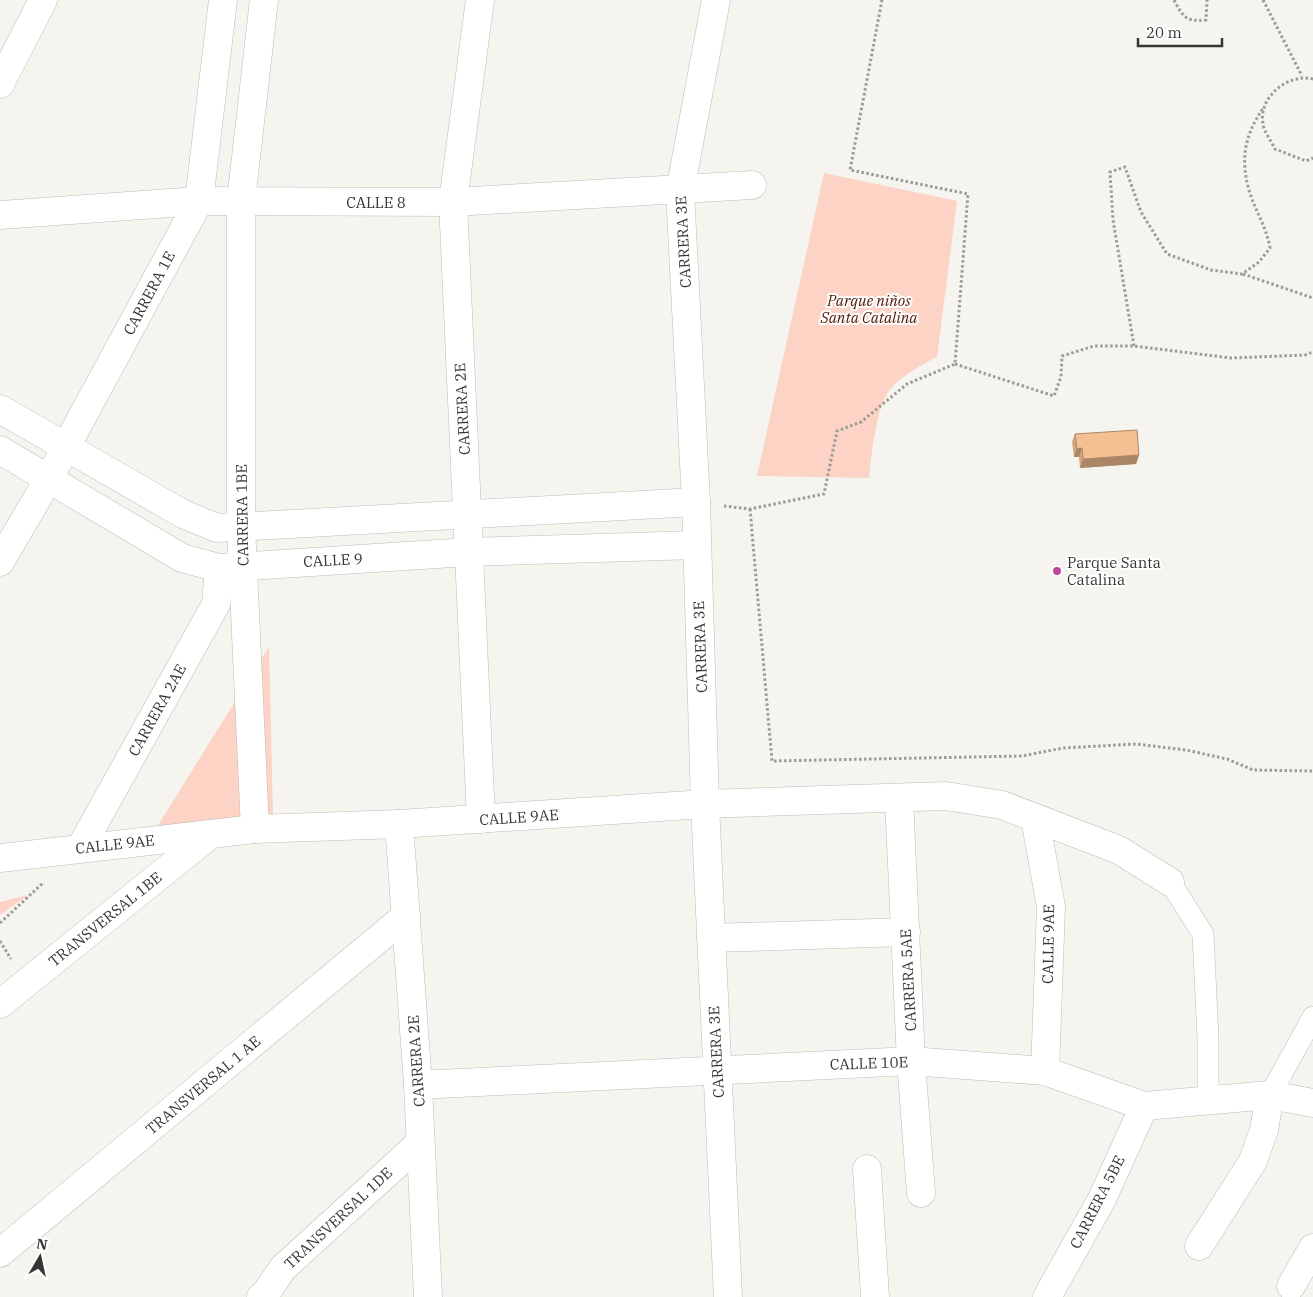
<svg xmlns="http://www.w3.org/2000/svg" width="1313" height="1297" viewBox="0 0 1313 1297" font-family="'IBM Plex Serif',serif">
<style>
.green{fill:#fcd3c4}
.lines{fill:none;stroke-linecap:round;stroke-linejoin:round}
.pedestrian-casing{stroke:#bebbb7;stroke-width:22}
.minor-casing{stroke:#bebbb7;stroke-width:29}
.path{stroke:#9c9b98;stroke-width:3;stroke-dasharray:2.5 2.5;stroke-linecap:butt}
.pedestrian{stroke:#fff;stroke-width:21}
.minor{stroke:#fff;stroke-width:28}
.wall{fill:#d2a57e}
.shaded-wall{fill:#ab8666}
.building{fill:#f4c092;stroke:#ab8666}
.poi-dot{fill:#bd479d;stroke:#fff;stroke-width:2}
.labels{text-anchor:middle;dominant-baseline:central;stroke-width:4;stroke-linejoin:round;paint-order:stroke}
.street-label{font-size:15px;fill:#373635;stroke:#fff}
.park-label{font-size:15px;font-style:italic;fill:#4f1600;stroke:#fff}
.poi-label{font-size:15px;fill:#373635;stroke:#fff;text-anchor:start}
</style>
<rect width="100%" height="100%" fill="#f6f4ef"/>
<!-- green -->
<g class="green">
<path d="M824 173 957 201 937 357C921 365 897 378 887 394 876 412 871 457 869 478L757 476Z"/>
<polygon points="269,647 273,815 152,835"/>
<polygon points="28,895 0,915 0,902"/>
</g>
<g class="lines">
<!-- pedestrian casing -->
<g class="pedestrian-casing">
<g id="pedestrian">
<polyline points="1170,882 1203,934 1208,1038 1208,1100"/>
<polyline points="1270,1095 1313,1017"/>
</g>
</g>
<!-- minor casing -->
<g class="minor-casing">
<g id="minor">
<polyline points="480,0 453,202 481,819"/>
<polyline points="716,0 680,191 696,502 705,804 728,1297"/>
<polyline points="0,84 43,0"/>
<polyline points="0,215 199,201 453,202 752,185"/>
<polyline points="0,409 183,514 217,528 696,502"/>
<polyline points="0,450 182,558 219,568 468,552 697,545"/>
<polyline points="0,562 48,480 199,201 223,0"/>
<polyline points="899,798 911,1061 921,1193"/>
<polyline points="1035,818 1051,907 1045,1071"/>
<polyline points="399,824 418,1085 428,1297"/>
<polyline points="255,829 241,526 241,201 264,0"/>
<polyline points="81,847 216,604 219,568"/>
<polyline points="0,858 255,829 399,824 705,804 946,796 1002,805 1119,850 1170,882"/>
<polyline points="711,938 906,932"/>
<polyline points="0,1004 211,834"/>
<polyline points="418,1085 911,1061 1045,1071 1144,1106 1270,1095 1313,1103"/>
<polyline points="867,1169 875,1297"/>
<polyline points="1199,1246 1253,1161 1264,1130 1270,1095"/>
<polyline points="0,1253 406,916"/>
<polyline points="1291,1286 1313,1248"/>
<polyline points="261,1297 266,1293 283,1268 420,1143"/>
<polyline points="1047,1297 1102,1199 1144,1106"/>
</g>
</g>
<!-- path -->
<g class="path">
<path d="M1174 0C1183 17 1186 22 1206 20L1207 0"/>
<polyline points="1263,0 1302,76"/>
<path d="M1313 79C1288 73 1258 97 1263 124 1264 132 1272 142 1275 149L1306 161 1313 158"/>
<polyline points="1243,274 1313,298"/>
<path d="M1134 346 1113 220 1110 172 1125 167 1141 212 1167 254 1211 270 1242 274 1259 262 1270 248C1266 225 1255 211 1249 190 1240 158 1245 134 1264 107"/>
<polyline points="955,364 1054,396 1061,377 1062,356 1094,346 1134,346 1231,358 1305,355 1313,352"/>
<polyline points="724,506 750,509 824,494 837,431 861,422 907,384 955,364 968,194 850,170 882,0"/>
<polyline points="750,509 772,761 1022,756 1063,748 1136,744 1186,750 1227,759 1253,770 1313,771"/>
<polyline points="0,923 44,882"/>
<polyline points="0,941 11,959"/>
</g>
<!-- pedestrian -->
<use href="#pedestrian" class="pedestrian"/>
<!-- minor -->
<use href="#minor" class="minor"/>
</g>
<!-- wall -->
<polygon class="wall" points="1075,434 1139,455 1136,464 1080,468 1079,457 1074,457 1072,442"/>
<!-- shaded-wall -->
<g class="shaded-wall">
<polygon points="1082,448 1079,457 1074,457 1077,449"/>
<polygon points="1139,455 1136,464 1080,468 1083,459"/>
</g>
<!-- building -->
<polygon class="building" points="1137,430 1139,455 1083,459 1082,448 1077,449 1075,434"/>
<!-- markers -->
<circle class="poi-dot" cx="1057" cy="571" r="5"/>
<g class="labels">
<!-- street labels -->
<g class="street-label">
<text x="376" y="202">CALLE 8</text>
<text transform="translate(683 242) rotate(-93)">CARRERA 3E</text>
<text transform="translate(149 293) rotate(-62)">CARRERA 1E</text>
<text transform="translate(462 409) rotate(-93)">CARRERA 2E</text>
<text transform="translate(242 515) rotate(-91)">CARRERA 1BE</text>
<text transform="translate(333 560) rotate(-3)">CALLE 9</text>
<text transform="translate(700 647) rotate(-92)">CARRERA 3E</text>
<text transform="translate(157 710) rotate(-61)">CARRERA 2AE</text>
<text transform="translate(519 817) rotate(-4)">CALLE 9AE</text>
<text transform="translate(115 844) rotate(-6)">CALLE 9AE</text>
<text transform="translate(105 919) rotate(-39)">TRANSVERSAL 1BE</text>
<text transform="translate(1048 944) rotate(-89)">CALLE 9AE</text>
<text transform="translate(908 980) rotate(-93)">CARRERA 5AE</text>
<text transform="translate(716 1052) rotate(-93)">CARRERA 3E</text>
<text transform="translate(416 1061) rotate(-94)">CARRERA 2E</text>
<text transform="translate(869 1063) rotate(-2)">CALLE 10E</text>
<text transform="translate(203 1085) rotate(-40)">TRANSVERSAL 1 AE</text>
<text transform="translate(1097 1202) rotate(-63)">CARRERA 5BE</text>
<text transform="translate(338 1218) rotate(-43)">TRANSVERSAL 1DE</text>
</g>
<!-- park labels -->
<g class="park-label">
<text x="869" y="300">Parque niños<tspan x="869" dy="17">Santa Catalina</tspan></text>
</g>
<!-- poi labels -->
<g class="poi-label">
<text x="1067" y="562">Parque Santa<tspan x="1067" dy="17">Catalina</tspan></text>
</g>
</g>
<!-- north arrow -->
<g transform="translate(40 1257) rotate(9)" stroke="#ffffff" stroke-width="4" paint-order="stroke">
<path d="M0-4L9 19L0 12L-9 19Z" fill="#373635"/>
<text y="-8" font-size="14" font-weight="bold" text-anchor="middle" fill="#373635">N</text>
</g>
<!-- scale -->
<path d="M1138 38v8h84v-8" fill="none" stroke="#373635" stroke-width="2.5"/>
<text x="1146" y="38" font-size="15" fill="#373635" stroke="#ffffff" stroke-width="4" paint-order="stroke">20 m</text>
</svg>
